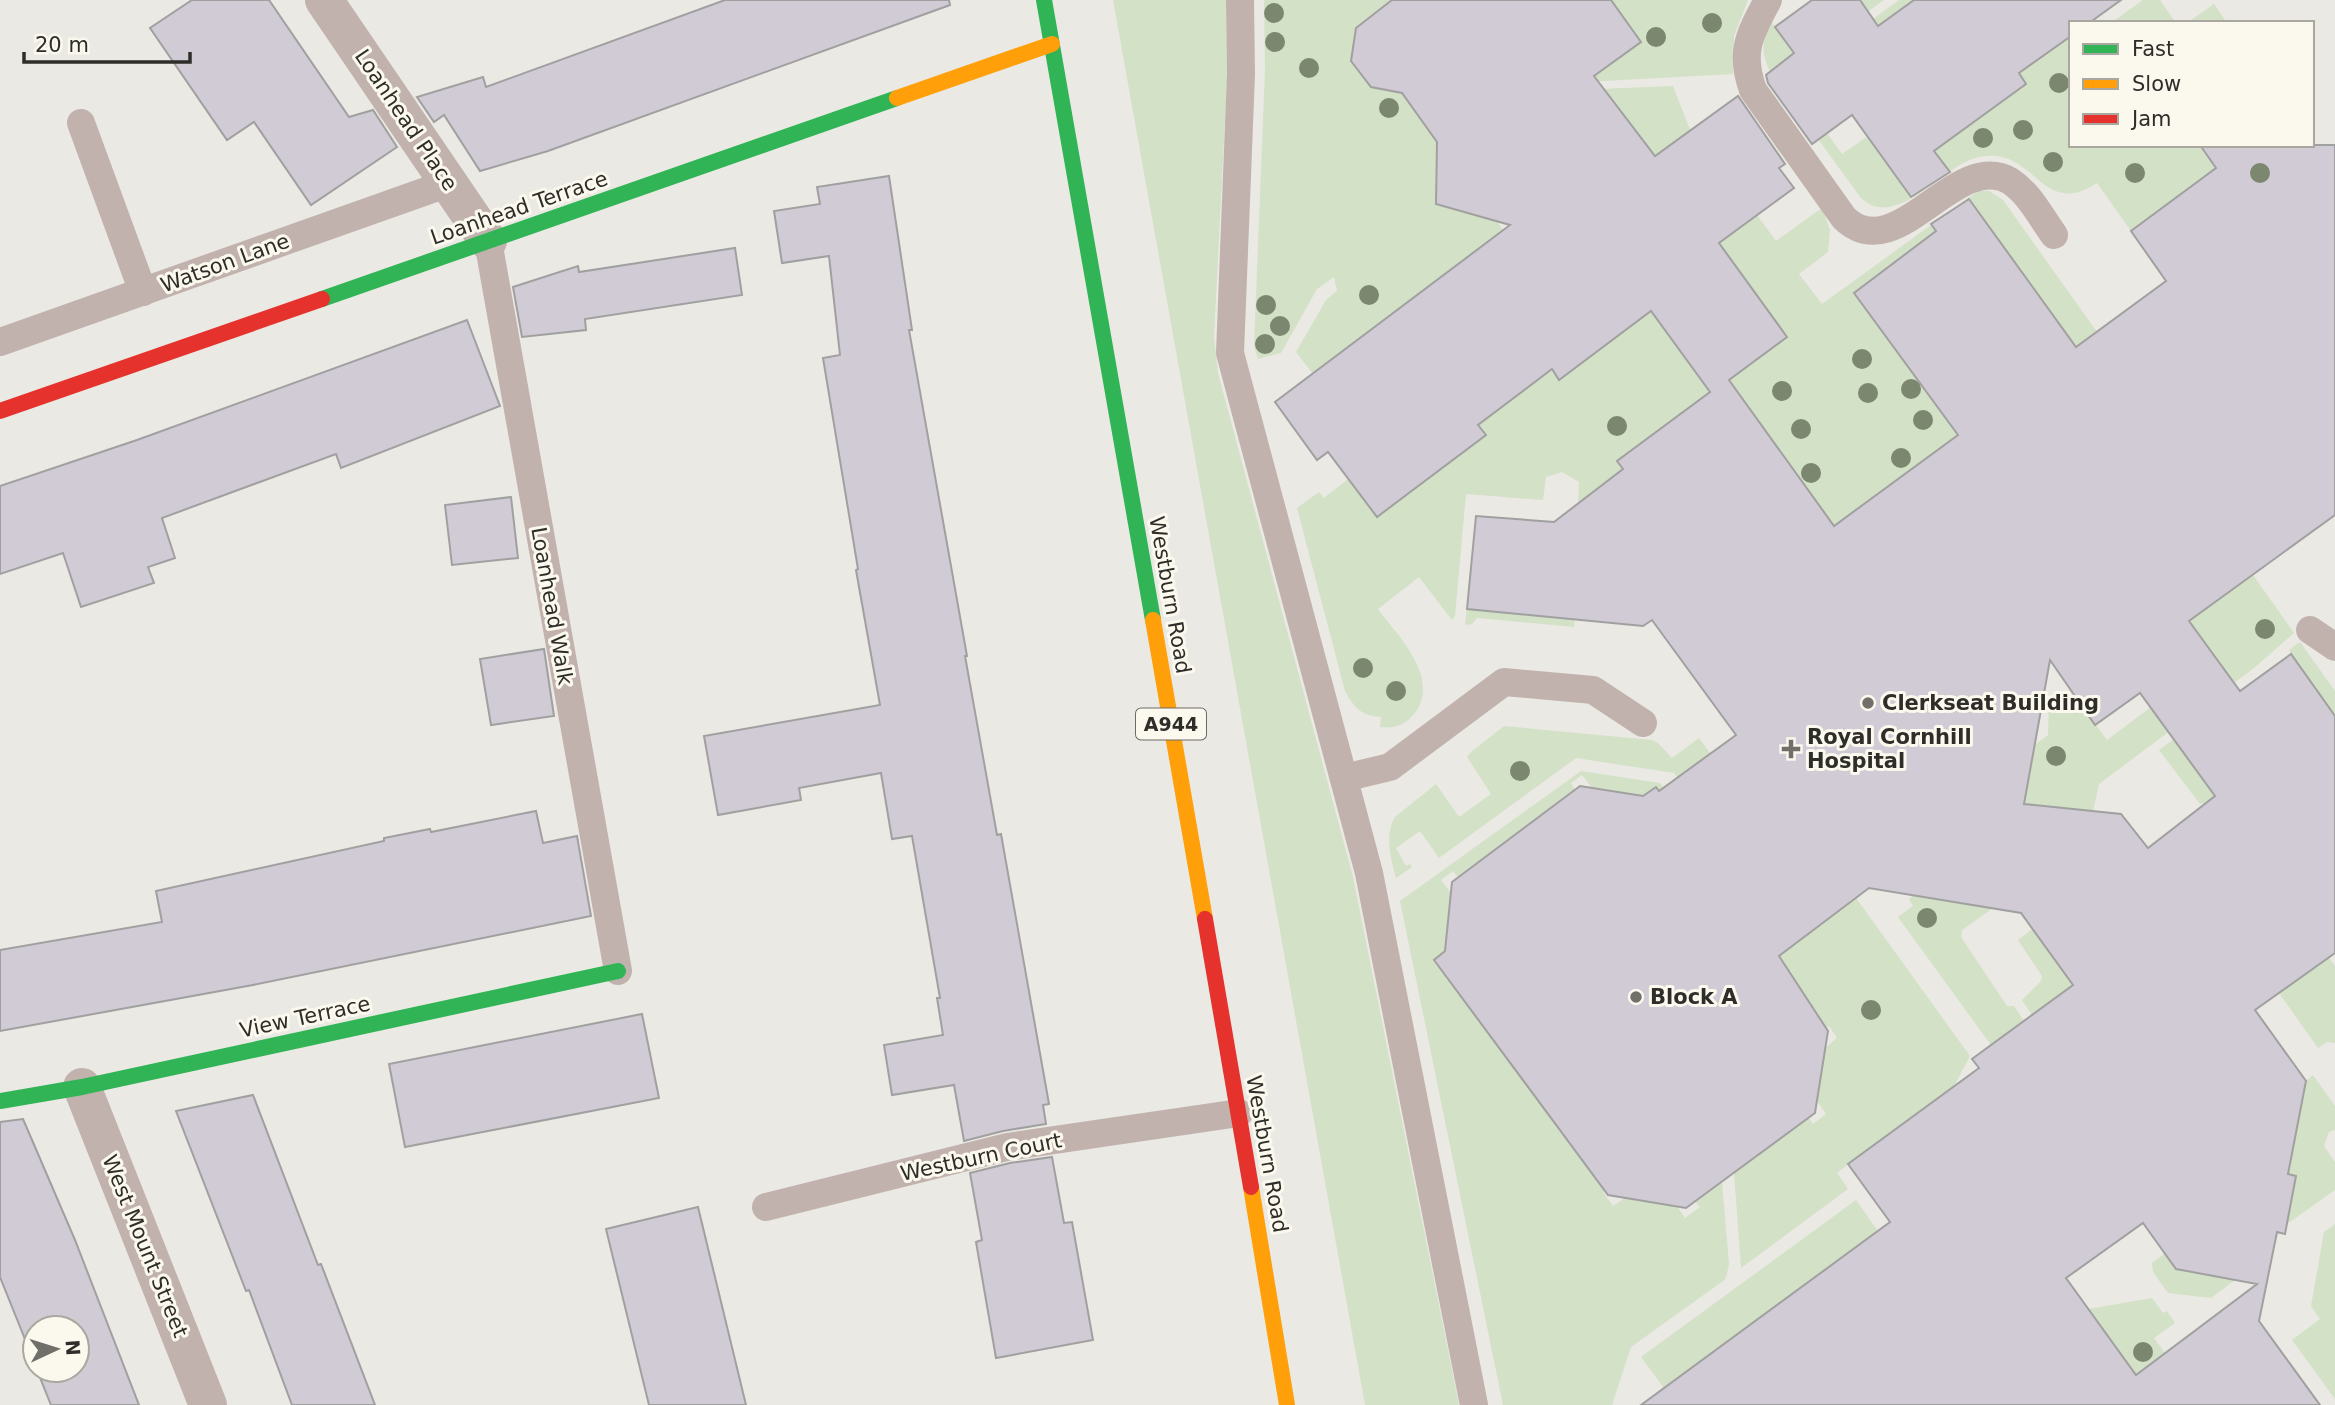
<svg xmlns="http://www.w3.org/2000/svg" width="2335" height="1405" viewBox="0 0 2335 1405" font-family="'DejaVu Sans',sans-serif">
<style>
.green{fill:#d3e1c7}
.building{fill:#d1cbd5;stroke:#a1a0a0;stroke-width:2;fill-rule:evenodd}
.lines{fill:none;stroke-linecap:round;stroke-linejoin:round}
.lane{stroke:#c2b2ae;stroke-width:28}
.street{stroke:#c2b2ae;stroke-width:38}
.fast{stroke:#30b455;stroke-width:16}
.slow{stroke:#ff9f0a;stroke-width:16}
.jam{stroke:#e5322d;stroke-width:16}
.tree{fill:#7b876e}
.poi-dot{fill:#706f6a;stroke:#fbf8ed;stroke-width:2.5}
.labels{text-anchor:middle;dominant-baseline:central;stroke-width:6;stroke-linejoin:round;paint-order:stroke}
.shield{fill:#fbf8ed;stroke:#6c6a64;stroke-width:2}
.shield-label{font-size:19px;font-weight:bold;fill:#2e2d29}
.street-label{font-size:21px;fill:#2e2d29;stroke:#fbf8ed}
.poi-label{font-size:21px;font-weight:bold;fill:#2e2d29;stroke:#fbf8ed;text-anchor:start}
</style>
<rect width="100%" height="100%" fill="#eae9e4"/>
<!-- green -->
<g class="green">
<polygon points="1113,0 1226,0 1227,80 1214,337 1218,373 1353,877 1459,1405 1365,1405"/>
<polygon points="1264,0 1436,0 1411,10 1384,6 1356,28 1351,61 1401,92 1446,154 1437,161 1436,204 1478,216 1488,209 1503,230 1313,374 1296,352 1326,300 1337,291 1334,277 1317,289 1281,353 1258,359 1254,346 1265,70"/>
<polygon points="1611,0 1748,0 1734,36 1733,74 1585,82"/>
<path d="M1860 0H1884L1783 73 1779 86C1764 65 1757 45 1771 21L1796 56Z"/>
<polygon points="1899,0 1914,0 1805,79 1802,71"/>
<polygon points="2143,0 2160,0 2176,23 2111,23"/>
<polygon points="2214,4 2227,23 2187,23"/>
<path d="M2071 36V145H2200L2216 167 2278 145 2172 201 2131 231 2097 183C2039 221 2036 142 1975 158 1942 167 1896 231 1861 198L1794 106 1803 100 1842 154 1868 136 1898 177 2026 84 2019 73Z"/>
<polygon points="1673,86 1690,130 1655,156 1575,90"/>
<polygon points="1978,191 1989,191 2003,200 2097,332 2076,347 1973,204 1958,435 1834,525 1729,380 1786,337 1719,243 1757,215 1776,241 1822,208 1830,230 1828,252 1799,274 1822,304"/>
<path d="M1651 311 1715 400 1670 422 1618 460 1623 469 1578 503 1579 482 1562 472 1546 477 1543 500 1466 494 1455 616 1452 620 1419 577 1378 609C1398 636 1442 679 1414 714 1405 725 1394 729 1380 727L1381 717C1362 716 1354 708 1345 691L1297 508 1319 492 1324 498 1348 479 1377 517 1485 436 1478 425 1552 369 1560 380Z"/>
<polygon points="1572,567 1579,567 1574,627 1477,618 1472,624 1465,625 1467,609 1567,619"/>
<polygon points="2253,575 2294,633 2254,668 2099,784 2093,811 2024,804 2026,792 2001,770 2048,735 2049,704 2085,710 2107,740 2155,704 2189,621"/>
<polygon points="2300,642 2335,691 2335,716 2289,650"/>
<path d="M1504 726 1652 740 1658 743 1672 758 1699 738 1749 806 1732 850 1674 773 1576 758 1439 858 1420 831 1396 848 1406 866 1410 864 1412 867 1396 878C1391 859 1384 836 1395 817L1436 784 1459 817 1491 794 1467 757 1471 752Z"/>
<polygon points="2174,739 2218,800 2200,804 2159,750"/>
<polygon points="1581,771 1660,783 1725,871 1721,874 1656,787 1643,796 1592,788 1582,775 1571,783 1575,790 1458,877 1453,871 1441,880 1451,893 1445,951 1434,961 1446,976 1452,972 1553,1111 1548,1115 1562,1135 1569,1131 1609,1187 1603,1192 1613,1206 1625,1198 1677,1206 1685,1218 1700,1207 1695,1202 1722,1182 1729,1264 1726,1278 1723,1281 1631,1347 1612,1405 1503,1405 1400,901"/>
<polygon points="1926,885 1993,908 1962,930 1961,937 2007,1006 2014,1006 2024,1021 1991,1045 1898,917 1913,906 1909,899"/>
<polygon points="1856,898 1970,1056 1937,1118 1928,1105 1848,1164 1837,1173 1848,1189 1741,1268 1734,1173 1809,1118 1813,1124 1826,1114 1817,1101 1825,1048 1837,1038 1829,1026 1824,1030 1779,956"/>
<polygon points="2040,923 2037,936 2061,968 2073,969 2080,980 2032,1015 2022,1000 2041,981 2042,976 2018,940"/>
<polygon points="2329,958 2335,966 2335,1043 2327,1042 2318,1048 2279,993"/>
<polygon points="2313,1075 2335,1106 2335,1130 2329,1132 2324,1146 2335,1162 2335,1190 2287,1224 2295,1176 2288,1174 2306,1081"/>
<polygon points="1856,1200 1878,1231 1664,1388 1641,1357"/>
<polygon points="2335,1224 2335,1399 2292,1340 2320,1319 2311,1306 2324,1232"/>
<polygon points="2165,1253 2235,1280 2211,1298 2168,1293 2153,1272 2152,1263"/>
<polygon points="2152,1298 2163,1313 2167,1311 2175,1323 2154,1338 2165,1353 2124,1383 2119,1352 2089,1309"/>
</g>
<!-- building -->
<g class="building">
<polygon points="192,0 269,0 349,117 373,110 397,147 311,205 254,122 227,140 150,28"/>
<polygon points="725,0 949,0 950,5 548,151 480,171 444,115 434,122 417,97 483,77 486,87"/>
<path d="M1392 0H1611L1641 42 1594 76 1655 156 1738 96 1785 164 1779 168 1794 188 1719 243 1787 337 1729 380 1834 526 1958 435 1854 293 1936 231 1931 224 1969 199 2076 347 2166 281 2131 231 2216 168 2200 145H2335V515L2189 621 2240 691 2291 654 2335 716V953L2255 1010 2306 1081 2288 1174 2296 1176 2285 1234 2277 1232 2259 1321 2320 1405H1641L1890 1222 1848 1164 1979 1068 1972 1059 2073 985 2021 913 1869 888 1779 956 1828 1031 1815 1113 1686 1208 1608 1195 1434 960 1445 951 1452 882 1580 786 1643 796 1656 787 1659 791 1736 735 1652 620 1643 626 1467 609 1476 516 1554 522 1623 469 1617 461 1710 392 1651 311 1559 380 1552 369 1478 425 1486 435 1377 517 1328 452 1317 460 1275 402 1510 225 1436 204 1437 142 1402 93 1371 87 1351 61 1356 28ZM2050 660 2095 725 2140 693 2215 796 2148 848 2121 814 2024 804ZM2143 1223 2176 1269 2257 1284 2136 1375 2066 1278Z"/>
<polygon points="1812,0 1860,0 1878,26 1914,0 2121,0 2089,23 2071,23 2071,36 2019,73 2026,84 1934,151 1950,172 1911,197 1852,115 1812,144 1768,83 1766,75 1794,53 1775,27"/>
<polygon points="889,176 912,330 909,330 967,656 965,656 997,835 1001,834 1049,1104 1043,1105 1046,1124 1003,1131 964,1141 954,1085 892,1095 884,1045 943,1035 937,998 940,998 912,836 892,839 881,773 799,788 801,800 718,815 704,736 880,705 856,570 858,569 823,358 840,355 829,256 782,263 774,211 820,204 817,187"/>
<polygon points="735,248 742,295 585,319 586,330 522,337 513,287 578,266 579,272"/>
<polygon points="467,320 500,406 341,468 336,454 162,518 175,558 148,567 154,583 81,607 63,553 0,574 0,486 137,440"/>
<polygon points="511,497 518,558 452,565 445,505"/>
<polygon points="544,649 554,716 491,725 480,659"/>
<polygon points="536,811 543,843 577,836 591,916 253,985 0,1031 0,950 162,922 156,891 384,841 384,838 430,829 431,832"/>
<polygon points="642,1014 659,1098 405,1147 389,1064"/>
<polygon points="253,1095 318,1265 321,1264 375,1405 292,1405 249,1290 246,1291 176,1111"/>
<polygon points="23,1119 75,1240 139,1405 51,1405 37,1370 77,1370 77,1328 35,1328 35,1364 0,1277 0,1122"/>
<polygon points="1052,1157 1064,1223 1072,1222 1093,1340 996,1358 976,1242 982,1240 970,1173 1010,1163"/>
<polygon points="698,1207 746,1405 649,1405 606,1229"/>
</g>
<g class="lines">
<!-- lane -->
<g class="lane">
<polyline points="1240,0 1241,74 1230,353 1369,873 1474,1405"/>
<path d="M1768 0C1750 34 1739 51 1753 90L1844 218C1897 269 1955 149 2010 181 2029 193 2041 217 2054 235"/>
<polyline points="81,123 143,292"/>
<polyline points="488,241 618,971"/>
<polyline points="0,342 449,183"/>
<polyline points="2310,630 2335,647"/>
<polyline points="1344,778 1390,767 1504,682 1593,690 1643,723"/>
<polyline points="766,1207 1007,1147 1239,1113"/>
</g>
<!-- street -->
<g class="street">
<polyline points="324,0 488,241"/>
<polyline points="82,1087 208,1405"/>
</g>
<!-- fast -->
<g class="fast">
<polyline points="1044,0 1153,620"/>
<polyline points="322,299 897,98"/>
<polyline points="0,1101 82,1087 618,971"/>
</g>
<!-- slow -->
<g class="slow">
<polyline points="897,98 1052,44"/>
<polyline points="1153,620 1205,919"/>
<polyline points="1251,1187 1287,1405"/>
</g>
<!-- jam -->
<g class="jam">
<polyline points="0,411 322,299"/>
<polyline points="1205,919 1251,1187"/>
</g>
</g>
<!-- trees -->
<g class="tree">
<circle cx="1274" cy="13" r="10"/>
<circle cx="1712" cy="23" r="10"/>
<circle cx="1656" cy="37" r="10"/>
<circle cx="1275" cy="42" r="10"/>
<circle cx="1309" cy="68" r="10"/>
<circle cx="2059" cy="83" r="10"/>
<circle cx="1389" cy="108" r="10"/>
<circle cx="2023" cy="130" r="10"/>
<circle cx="1983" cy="138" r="10"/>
<circle cx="2053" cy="162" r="10"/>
<circle cx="2135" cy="173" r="10"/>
<circle cx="2260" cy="173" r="10"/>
<circle cx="1369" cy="295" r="10"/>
<circle cx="1266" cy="305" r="10"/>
<circle cx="1280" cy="326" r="10"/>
<circle cx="1265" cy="344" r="10"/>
<circle cx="1862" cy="359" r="10"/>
<circle cx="1911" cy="389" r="10"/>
<circle cx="1782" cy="391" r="10"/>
<circle cx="1868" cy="393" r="10"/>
<circle cx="1923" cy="420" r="10"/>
<circle cx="1617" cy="426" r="10"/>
<circle cx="1801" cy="429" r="10"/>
<circle cx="1901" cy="458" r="10"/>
<circle cx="1811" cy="473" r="10"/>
<circle cx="2265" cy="629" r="10"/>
<circle cx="1363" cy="668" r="10"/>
<circle cx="1396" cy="691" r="10"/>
<circle cx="2056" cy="756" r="10"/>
<circle cx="1520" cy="771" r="10"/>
<circle cx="1927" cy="918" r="10"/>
<circle cx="1871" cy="1010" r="10"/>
<circle cx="2143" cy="1352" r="10"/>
</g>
<!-- markers -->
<g class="poi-dot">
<circle cx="1868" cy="703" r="7"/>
<path d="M1787.5 738.5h7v7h7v7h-7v7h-7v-7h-7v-7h7z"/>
<circle cx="1636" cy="997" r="7"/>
</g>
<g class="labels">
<!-- shield labels -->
<rect class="shield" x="1136" y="708.5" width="70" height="31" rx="5"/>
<g class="shield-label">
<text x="1171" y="724">A944</text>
</g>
<!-- street labels -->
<g class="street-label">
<text transform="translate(406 120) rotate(56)">Loanhead Place</text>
<text transform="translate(519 208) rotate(-19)">Loanhead Terrace</text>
<text transform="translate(225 263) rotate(-20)">Watson Lane</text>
<text transform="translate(1170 595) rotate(80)">Westburn Road</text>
<text transform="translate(552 606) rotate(80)">Loanhead Walk</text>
<text transform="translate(305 1017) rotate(-12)">View Terrace</text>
<text transform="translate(1267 1154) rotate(80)">Westburn Road</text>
<text transform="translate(981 1157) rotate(-12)">Westburn Court</text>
<text transform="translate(145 1246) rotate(68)">West Mount Street</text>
</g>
<!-- poi labels -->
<g class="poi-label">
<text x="1882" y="703">Clerkseat Building</text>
<text x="1807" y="737">Royal Cornhill<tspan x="1807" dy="24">Hospital</tspan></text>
<text x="1650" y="997">Block A</text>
</g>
</g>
<!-- legend -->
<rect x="2069" y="21" width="245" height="126" fill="#fbf8ed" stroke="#a9a79f" stroke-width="2"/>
<rect x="2083" y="44" width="35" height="10" fill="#30b455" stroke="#a9a79f" stroke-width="2"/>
<text x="2132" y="56" font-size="21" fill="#2e2d29">Fast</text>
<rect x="2083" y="79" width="35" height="10" fill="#ff9f0a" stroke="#a9a79f" stroke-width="2"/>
<text x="2132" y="91" font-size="21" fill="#2e2d29">Slow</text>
<rect x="2083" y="114" width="35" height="10" fill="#e5322d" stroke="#a9a79f" stroke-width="2"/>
<text x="2132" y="126" font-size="21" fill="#2e2d29">Jam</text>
<!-- north arrow -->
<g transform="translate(56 1349) rotate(86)"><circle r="33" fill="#fbf8ed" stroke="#a9a79f" stroke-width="2"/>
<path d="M0-5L12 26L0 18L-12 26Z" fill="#706f6a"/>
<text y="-10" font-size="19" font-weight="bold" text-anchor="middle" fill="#2e2d29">N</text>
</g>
<!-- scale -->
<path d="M24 52v10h166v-10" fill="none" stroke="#2e2d29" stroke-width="3.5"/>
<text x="35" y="52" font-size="21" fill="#2e2d29" stroke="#fbf8ed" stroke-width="5" paint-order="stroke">20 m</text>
</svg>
